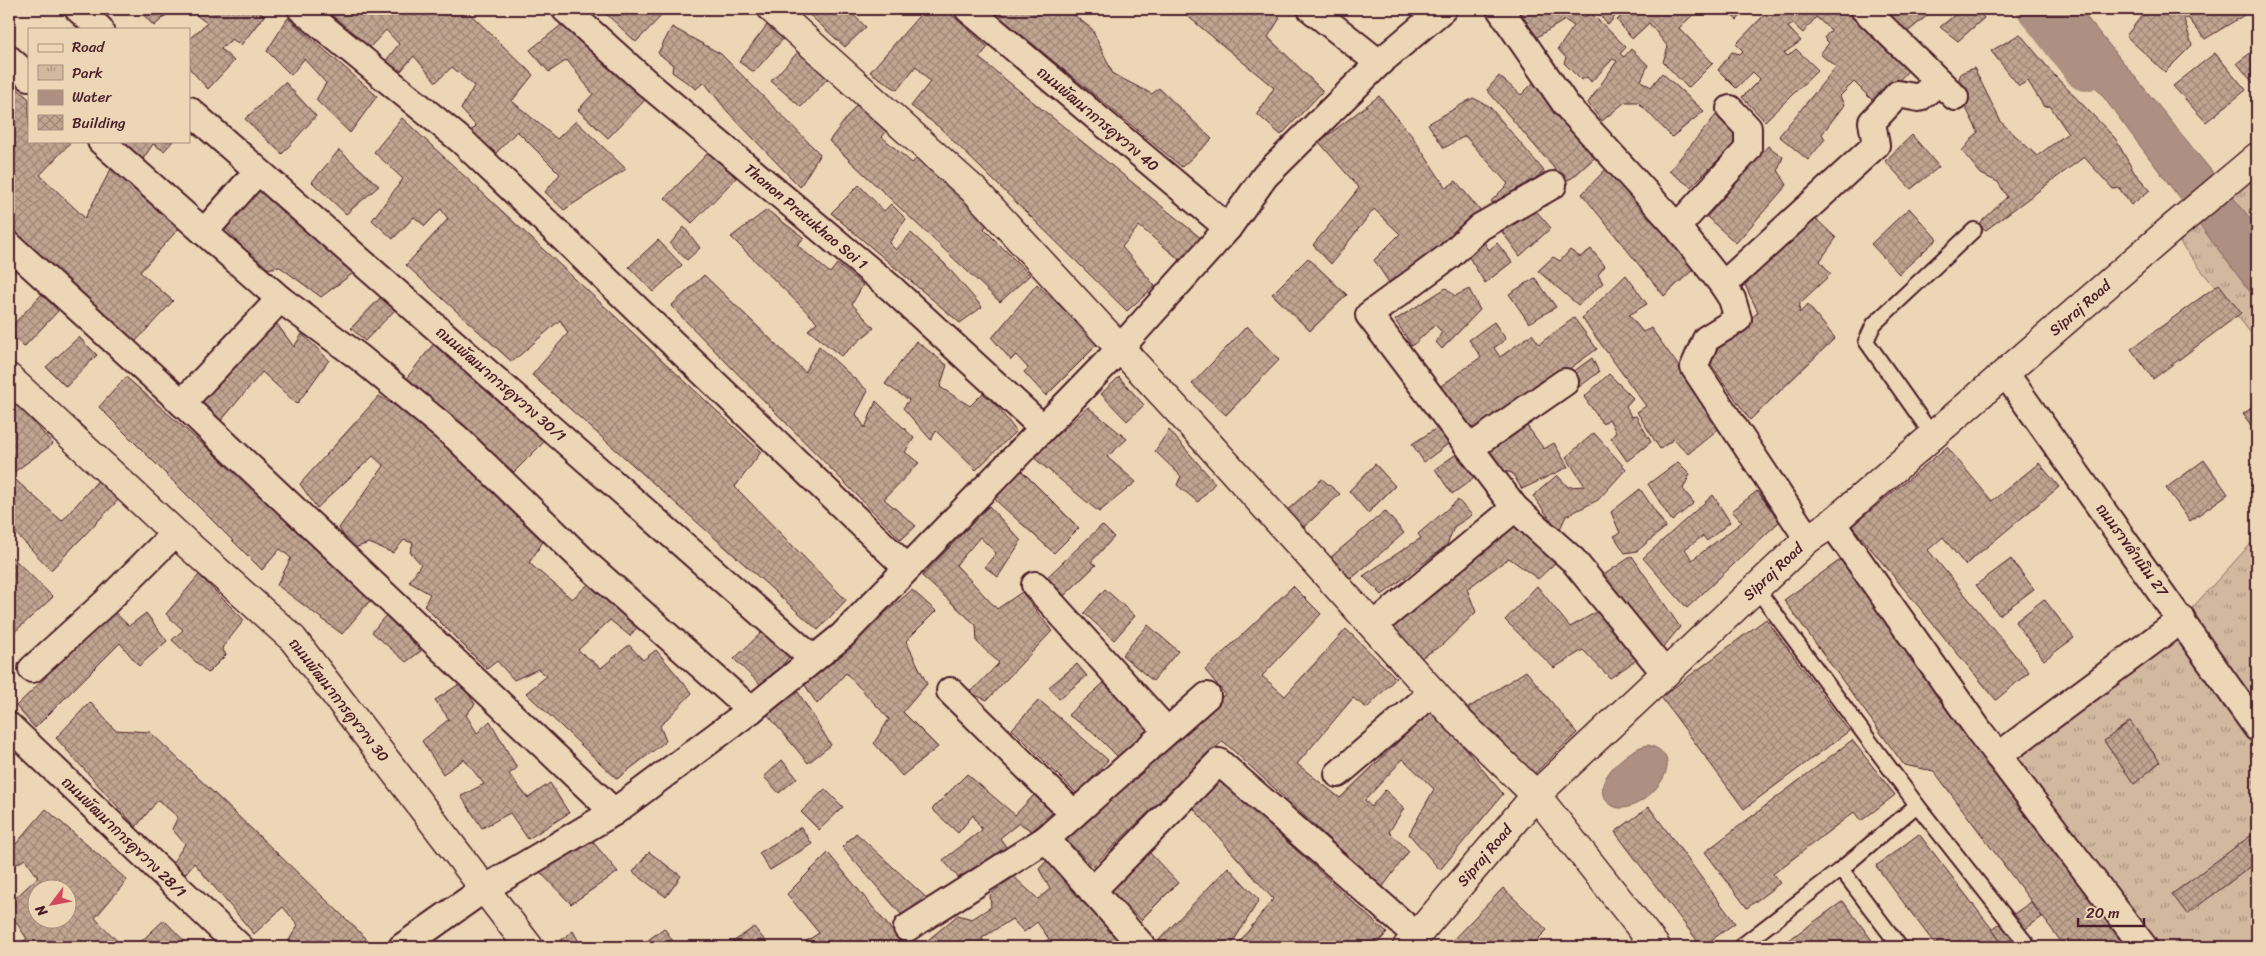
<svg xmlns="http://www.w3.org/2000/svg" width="2266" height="956" viewBox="0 0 2266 956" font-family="Sriracha,'Playpen Sans Thai',sans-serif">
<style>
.park{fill:url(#park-tufts);stroke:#8e6c65}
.water{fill:#ad9081;stroke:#85635f}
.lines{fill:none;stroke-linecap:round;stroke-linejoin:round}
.river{stroke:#ad9081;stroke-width:40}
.building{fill:url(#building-cross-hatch);stroke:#4a1f2b;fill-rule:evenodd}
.service-casing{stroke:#4a1f2b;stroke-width:18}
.minor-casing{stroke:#4a1f2b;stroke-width:30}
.tertiary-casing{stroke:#4a1f2b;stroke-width:31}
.service{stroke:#ecd6b5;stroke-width:14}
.minor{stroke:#ecd6b5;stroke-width:26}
.tertiary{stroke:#ecd6b5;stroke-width:28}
.labels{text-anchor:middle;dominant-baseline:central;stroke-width:4;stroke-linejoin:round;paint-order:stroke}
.street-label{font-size:15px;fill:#4a1f2b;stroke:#ecd6b5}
</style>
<defs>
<pattern id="park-tufts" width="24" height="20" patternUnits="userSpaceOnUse" patternTransform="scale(1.25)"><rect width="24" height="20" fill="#d1b89f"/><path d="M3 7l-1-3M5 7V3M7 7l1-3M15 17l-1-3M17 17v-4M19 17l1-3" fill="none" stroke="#ac9582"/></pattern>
<pattern id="building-cross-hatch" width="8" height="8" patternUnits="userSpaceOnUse" patternTransform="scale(1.25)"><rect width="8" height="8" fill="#c1a591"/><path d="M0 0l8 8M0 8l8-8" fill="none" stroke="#9f8677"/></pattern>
</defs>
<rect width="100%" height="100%" fill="#ecd6b5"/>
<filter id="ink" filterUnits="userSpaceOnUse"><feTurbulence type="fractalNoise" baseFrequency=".02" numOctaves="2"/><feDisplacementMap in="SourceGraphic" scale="10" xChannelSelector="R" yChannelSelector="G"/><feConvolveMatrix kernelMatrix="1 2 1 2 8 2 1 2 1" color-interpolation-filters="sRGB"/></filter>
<g filter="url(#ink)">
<!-- park -->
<g class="park">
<polygon points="2257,157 2257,341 2170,230"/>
<polygon points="2257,537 2257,947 2144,947 1998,756 2182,619"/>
</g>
<!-- water -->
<g class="water">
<polygon points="2037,9 2080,9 2257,227 2257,301"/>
<path d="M1648 745C1698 758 1637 820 1613 806 1581 788 1629 747 1648 745Z"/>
</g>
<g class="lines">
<!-- river -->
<polyline class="river" points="2037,9 2085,71"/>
</g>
<!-- building -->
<g class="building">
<polygon points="138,9 173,9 154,26"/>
<polygon points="188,9 256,9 264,16 241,45 232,39 221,49 234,61 208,89 189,68 189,39 207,23"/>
<polygon points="316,9 465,9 533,75 512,101 557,139 576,121 626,169 564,210 545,192 560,174 517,131 496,153 470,132 476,126 461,109 474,86 452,67 436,82 414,56 401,71 384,63 399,44 386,30 370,47 347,37"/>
<polygon points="601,9 666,9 667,10 636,42"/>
<polygon points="803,9 847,9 866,27 845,47"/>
<polygon points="925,9 945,9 988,47 979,58 1202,239 1180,260 1139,226 1122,247 1155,286 1127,311 939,127 911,106 930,82 916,66 897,90 870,72"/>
<polygon points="990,9 1066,9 1092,29 1113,74 1152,94 1159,88 1212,139 1182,167"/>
<polygon points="1179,9 1274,9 1280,18 1268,37 1323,91 1281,135 1257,114 1274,88"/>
<polygon points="1524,9 1572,9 1584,17 1591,13 1626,47 1620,54 1624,57 1631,49 1648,65 1641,81 1651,87 1662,73 1704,111 1672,137 1638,102 1625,102 1602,121 1588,103 1617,61 1613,59 1591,82 1587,77 1581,80 1564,63 1566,58 1558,49 1574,26 1565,20 1537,37 1521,14"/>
<polygon points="1595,9 1621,9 1608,25"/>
<polygon points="1629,9 1699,9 1679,28 1713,63 1688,88 1663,62 1668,47 1649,23 1632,39 1617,20"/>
<polygon points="1725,9 1747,9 1737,20"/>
<polygon points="1770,9 1843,9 1908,71 1876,104 1854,82 1840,96 1844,105 1822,134 1825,139 1808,160 1779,136 1836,67 1820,54 1829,43 1824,38 1831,30 1816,17 1803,33 1793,24 1788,27 1801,41 1784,53 1788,56 1796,49 1818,70 1765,121 1742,97 1760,79 1753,72 1736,88 1718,70 1732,52 1740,54 1743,51 1736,44"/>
<polygon points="1885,9 1935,9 1904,35"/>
<polygon points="1962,9 1978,9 1984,18 1958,41 1940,27"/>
<polygon points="2147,9 2254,9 2205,39 2188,18 2184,19 2192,45 2165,72 2126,36"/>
<polygon points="288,18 377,96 350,133 316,100 326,83 304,59 291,75 267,51"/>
<polygon points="565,22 647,98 608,138 578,110 593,94 567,60 549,72 530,50"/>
<polygon points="767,25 783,39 754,72 739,62"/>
<polygon points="672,27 721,54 820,154 800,187 727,111 704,82 696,89 672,72 673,65 658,53"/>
<polygon points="2020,34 2055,76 2115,138 2134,172 2150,190 2131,205 2119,188 2113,189 2084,157 1986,230 1978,225 2007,197 1998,182 1981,174 1962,151 1978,132 1956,88 1961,73 1974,68 2001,122 2037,156 2068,133 2050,106 2044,107 2028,81 2019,86 1991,51"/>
<polygon points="2257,48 2257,88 2237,63"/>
<polygon points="799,51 828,78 801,107 771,81"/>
<polygon points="2215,53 2246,90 2206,122 2173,86"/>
<polygon points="1499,76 1521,95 1537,79 1599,154 1572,178 1565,181 1487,90"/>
<polygon points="9,81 29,99 29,141 72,141 40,175 85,218 112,167 180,227 140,272 173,301 134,343 9,228"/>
<polygon points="285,82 316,116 282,154 245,119"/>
<polygon points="1379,96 1412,136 1446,188 1456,181 1482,213 1392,287 1374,260 1400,234 1374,209 1331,264 1313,245 1359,188 1319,142"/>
<polygon points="1473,98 1489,106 1544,171 1498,211 1491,201 1508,184 1465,136 1444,148 1428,124"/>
<polygon points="857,104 886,132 882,137 912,163 918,157 990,220 984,229 1030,275 1000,302 829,141"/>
<polygon points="1717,114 1743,135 1691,187 1669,171"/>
<polygon points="402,118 761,452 735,487 846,600 818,630 532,375 568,333 560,320 512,362 406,265 448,219 441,209 425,226 414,217 393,239 372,220 403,179 374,152"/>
<polygon points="1912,135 1939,167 1911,189 1885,161"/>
<polygon points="119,141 173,141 164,151 153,144 141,162"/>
<polygon points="1768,146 1783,157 1778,170 1787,185 1736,243 1707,217"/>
<polygon points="339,150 379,186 346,214 312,182"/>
<polygon points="709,152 736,178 692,223 665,198"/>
<polygon points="1608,167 1695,268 1664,296 1582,194"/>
<polygon points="257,184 356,271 321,297 280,267 264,269 222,225"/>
<polygon points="859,185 884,211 891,204 906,219 889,243 896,250 911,233 945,264 982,307 960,323 831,213"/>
<polygon points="1531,205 1551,228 1520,256 1500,229"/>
<polygon points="1909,208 1937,239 1899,274 1871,244"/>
<polygon points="767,210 804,238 797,245 830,273 837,264 863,285 852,304 874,328 841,356 808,330 817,322 731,237"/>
<polygon points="1814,217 1836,238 1820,261 1831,274 1800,303 1799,313 1808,305 1835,338 1750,420 1707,359 1758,312 1744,283"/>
<polygon points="684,227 700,248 687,260 670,244"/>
<polygon points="1479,234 1489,250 1497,243 1512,262 1485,283 1465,251"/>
<polygon points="658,240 682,265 653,292 629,267"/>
<polygon points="1591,249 1605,266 1598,275 1603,283 1578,305 1538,271 1553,257 1560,261 1570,250 1580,257"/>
<polygon points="1308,258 1347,295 1310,331 1272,294"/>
<polygon points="704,275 805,372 819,346 868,391 856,414 865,428 876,401 914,438 905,452 919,463 884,499 916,526 901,540 671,306"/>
<polygon points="1626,275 1647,304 1629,315 1643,332 1651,328 1722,426 1688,454 1674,439 1660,449 1637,412 1646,406 1582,318"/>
<polygon points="1535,278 1556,307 1529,323 1509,294"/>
<polygon points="1037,284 1099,343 1046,396 1024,372 1028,368 1016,355 1011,360 992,338"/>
<polygon points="2219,284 2241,313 2153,379 2131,349"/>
<polygon points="1446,288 1455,296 1469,289 1480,310 1442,349 1436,342 1442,332 1435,325 1412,346 1395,320"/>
<polygon points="42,294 58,311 24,347 9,333 9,329"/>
<polygon points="381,297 395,310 365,341 351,328"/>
<polygon points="1574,318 1597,349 1474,437 1438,388 1481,357 1469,340 1494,322 1506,339 1494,348 1500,357 1532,334 1539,344"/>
<polygon points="277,324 294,347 302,334 329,360 297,404 262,372 221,421 197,398"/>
<polygon points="1247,326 1279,360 1226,415 1192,384"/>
<polygon points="79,337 97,355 66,387 46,367"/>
<polygon points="916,341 947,365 940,387 970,406 985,391 1016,431 976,470 936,431 931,440 903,408 909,400 885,384"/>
<polygon points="435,342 548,438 514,472 405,380"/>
<polygon points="1592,358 1599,372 1575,390 1566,377"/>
<polygon points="1609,374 1633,398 1626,406 1631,417 1636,416 1651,442 1627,461 1611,438 1616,432 1609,419 1603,424 1584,397"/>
<polygon points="126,377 348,571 373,597 342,634 277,585 291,558 280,549 262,570 99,407"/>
<polygon points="1119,377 1144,405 1127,421 1101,394"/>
<polygon points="9,395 53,444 10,475 62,521 101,477 123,495 51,570 9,526"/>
<polygon points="379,396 431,427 546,537 529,563 572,599 594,579 638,626 630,636 610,620 578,650 601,668 629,645 643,660 656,650 692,693 660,726 666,741 617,779 526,693 547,676 538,669 514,680 497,661 487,669 424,606 430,594 409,582 421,564 410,552 413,543 404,540 393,553 369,543 351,549 339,528 384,466 373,456 317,508 300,484"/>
<polygon points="2257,404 2257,434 2243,414"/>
<polygon points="1088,407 1127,439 1107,457 1136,482 1099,512 1033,457"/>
<polygon points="1522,419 1544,449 1554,443 1568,467 1522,489 1512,473 1496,469 1480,442"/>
<polygon points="1440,426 1452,441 1424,462 1412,444"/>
<polygon points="1169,430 1215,483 1198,502 1177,485 1181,476 1155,451"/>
<polygon points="1594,433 1626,469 1598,500 1566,516 1559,531 1533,496 1557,475 1568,487 1585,486 1566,457"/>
<polygon points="1947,447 1992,501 2039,463 2059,487 1965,565 1943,537 1928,550 2029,672 1996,700 1852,526"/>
<polygon points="1462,450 1480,474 1452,494 1435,469"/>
<polygon points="2204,460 2228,494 2190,521 2166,488"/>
<polygon points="1678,462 1690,474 1683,489 1694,503 1672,521 1648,484"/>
<polygon points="1375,464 1395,486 1368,513 1349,491"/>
<polygon points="1018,467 1079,528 1054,553 991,496"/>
<polygon points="1322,479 1340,494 1303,528 1285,512"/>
<polygon points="1640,489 1666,527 1637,551 1625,553 1614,536 1620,533 1611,512"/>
<polygon points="1757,491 1780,521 1687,608 1643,558 1713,495 1730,522 1707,541 1703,536 1685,549 1692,560 1742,522 1732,511"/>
<polygon points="1458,500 1472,515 1454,527 1447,545 1382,595 1363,576 1421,538 1418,534"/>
<polygon points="989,506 1021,541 998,577 985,567 996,553 980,537 956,565 997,609 1022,592 1052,631 987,700 970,693 999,663 977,642 976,625 922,576"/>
<polygon points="1385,511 1404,533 1351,579 1331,557"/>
<polygon points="1511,520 1555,563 1538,579 1509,558 1467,589 1476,612 1442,645 1419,659 1391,625"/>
<polygon points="1102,525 1114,537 1091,562 1096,565 1063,597 1042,582"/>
<polygon points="9,554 53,597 9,637"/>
<polygon points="1632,556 1680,627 1661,650 1602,576"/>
<polygon points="1843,558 2119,938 2111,947 2065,947 1934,771 1904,765 1784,600"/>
<polygon points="2011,559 2034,589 1999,615 1976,585"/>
<polygon points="199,575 244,620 222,648 226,655 208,673 172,640 183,630 166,614"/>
<polygon points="1293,586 1321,614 1262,676 1285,696 1346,629 1396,678 1367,708 1353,698 1297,764 1340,798 1432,709 1503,794 1440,870 1409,834 1434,789 1403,759 1365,800 1371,807 1385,790 1404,808 1389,832 1409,851 1382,888 1223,741 1093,866 1062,836 1225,694 1205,670"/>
<polygon points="1537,586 1570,627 1600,610 1638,659 1610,678 1583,650 1554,668 1505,620"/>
<polygon points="1105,589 1135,616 1114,640 1084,613"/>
<polygon points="912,590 936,611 906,641 927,684 903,712 938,747 902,776 874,743 889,719 846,673 817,704 803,682"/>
<polygon points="2044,599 2074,638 2044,660 2015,622"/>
<polygon points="107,605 129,626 146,613 167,641 139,666 120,643 35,728 16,706 47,676 40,670"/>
<polygon points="386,615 421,651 406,662 372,632"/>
<polygon points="1766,619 1849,731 1744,809 1661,697"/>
<polygon points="1148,625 1178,651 1153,681 1122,655"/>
<polygon points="763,631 792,654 763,687 734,659"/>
<polygon points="1077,664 1087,676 1059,699 1049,687"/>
<polygon points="1526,671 1577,733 1533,775 1500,744 1468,708"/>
<polygon points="1107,680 1150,727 1118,757 1092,731 1068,715"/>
<polygon points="461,683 475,704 466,715 477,733 490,721 517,768 509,774 528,798 550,783 569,813 528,839 510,813 482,828 461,796 484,784 464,759 443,774 422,741 449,719 435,700"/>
<polygon points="798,692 831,745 808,763 767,714"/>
<polygon points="1039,700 1108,760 1078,795 1012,729"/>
<polygon points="90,702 115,730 150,732 366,938 362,947 285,947 298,925 283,907 254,934 194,863 185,874 173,862 185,844 172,829 178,817 158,800 136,827 56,738"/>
<polygon points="2130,721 2160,762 2134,784 2104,741"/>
<polygon points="1852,740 1895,795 1861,821 1854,812 1773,874 1780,883 1747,908 1705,852"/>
<polygon points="782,760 797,778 779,793 764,777"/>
<polygon points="967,774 1015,815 1034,795 1054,811 1032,831 1019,823 1000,838 1013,857 963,883 943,860 982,830 973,815 958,833 932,809"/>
<polygon points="1215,776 1387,933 1374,947 1241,947 1238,944 1273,899 1194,809"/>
<polygon points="825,789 843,807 819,830 801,812"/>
<polygon points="1649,807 1735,923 1702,947 1615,832"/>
<path d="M46 809 127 880 95 918 123 947H14L27 939 9 911V904L38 877 25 859 9 869V836L16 844ZM38 888H68V918H38Z"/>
<polygon points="801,827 812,844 770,870 759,853"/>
<polygon points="2257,831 2257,862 2187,914 2172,894"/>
<polygon points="856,833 931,902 908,922 842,847"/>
<polygon points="1919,834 1992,929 2005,947 1937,947 1876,866"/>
<polygon points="593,842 618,872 571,904 537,869"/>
<polygon points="1148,851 1178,883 1141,920 1111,891"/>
<polygon points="649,852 681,876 666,897 633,872"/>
<polygon points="828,853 906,947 797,947 819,933 787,894"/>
<polygon points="1051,856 1128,947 1093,947 1085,939 1079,947 1037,947 1049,939 1037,922 1024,932 1012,919 982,938 985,947 924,947 922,945 958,915 972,919 991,907 990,895 1013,876 1038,899 1050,889 1039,869"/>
<polygon points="1228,867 1259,900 1230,947 1163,947 1157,942"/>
<polygon points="1503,888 1547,930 1530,947 1446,947"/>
<polygon points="1843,901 1877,947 1779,947"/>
<polygon points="2031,902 2042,917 2003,945 1992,929"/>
<polygon points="164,920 190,947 135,947"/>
<polygon points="754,927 770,947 726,947"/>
<polygon points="664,928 677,947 639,947"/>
<polygon points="573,931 582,947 552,947"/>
</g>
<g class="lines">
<!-- service casing -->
<g class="service-casing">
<g id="service">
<polyline points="1933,436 1866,341 1874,324 1974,230"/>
<polyline points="1756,588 1917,805"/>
<polyline points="1841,869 1900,947"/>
<polyline points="1740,947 1841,869 1917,805 2029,947"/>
</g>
</g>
<!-- minor casing -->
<g class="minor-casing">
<g id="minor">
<polyline points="78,9 100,29"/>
<polyline points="301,9 463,142 907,568"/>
<path id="s1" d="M565 9 648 84 891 288 1043 428"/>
<polyline points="968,9 1228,228"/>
<polyline points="1311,9 1379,63"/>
<polyline points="1500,9 1566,105 1677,227 1723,285 1732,299 1738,319 1706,339 1694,367 1808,539"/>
<polyline points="1864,9 1955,97"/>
<polyline points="9,59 29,77"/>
<polyline points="189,110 813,659"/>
<polyline points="101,141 280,299 359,357 457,438 588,565 751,710"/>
<polyline points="1553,185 1480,227 1449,256 1369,315 1515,508 1573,560 1665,673"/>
<polyline points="1677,227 1748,149 1748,128 1730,109"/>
<polyline points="204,232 257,172"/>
<polyline points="9,245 182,403 614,812"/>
<polyline points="1723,285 1876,145 1872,122 1898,94 1919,98 1939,82"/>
<polyline points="2005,373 2257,728"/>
<polyline points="182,403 280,299"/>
<polyline points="1470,448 1565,382"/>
<polyline points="1832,523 1980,732 2144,947"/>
<polyline points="1035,585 1167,731"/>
<polyline points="1373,626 1515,508"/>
<polyline points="32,669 106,602 175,533"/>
<polyline points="950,691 1074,814"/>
<polyline points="9,726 240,947"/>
<polyline points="1998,756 2182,619"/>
<polyline points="1338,774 1433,692"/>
<polyline points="1046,839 1143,947"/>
<polyline points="1092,891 1219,762 1417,936"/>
<polyline points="907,928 1046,839 1207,696"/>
<polyline points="402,947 484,889 614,812 751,710 842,636 1114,355 1228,228 1265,176 1379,63 1443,9"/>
</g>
</g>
<!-- tertiary casing -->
<g class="tertiary-casing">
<g id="tertiary">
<polyline points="772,9 976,192 1205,440 1456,718 1536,795 1656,947"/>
<polyline points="9,378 175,533 293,639 529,947"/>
<path id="s2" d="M1407 947 1536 795 1808 539 1832 523 2170 230 2257 157"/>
</g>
</g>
<!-- service -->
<use href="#service" class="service"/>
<!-- minor -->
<use href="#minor" class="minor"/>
<!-- tertiary -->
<use href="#tertiary" class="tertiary"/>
</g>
</g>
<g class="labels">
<!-- street labels -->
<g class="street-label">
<text transform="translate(1098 119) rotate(40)">ถนนพัฒนาการคูขวาง 40</text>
<text stroke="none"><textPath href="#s1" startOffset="318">Thanon Pratukhao Soi 1</textPath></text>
<text stroke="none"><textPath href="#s2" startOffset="930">Sipraj Road</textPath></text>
<text transform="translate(501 384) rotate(41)">ถนนพัฒนาการคูขวาง 30/1</text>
<text transform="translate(2132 550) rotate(54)">ถนนราขดำเนิน 27</text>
<text stroke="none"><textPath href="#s2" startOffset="525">Sipraj Road</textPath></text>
<text transform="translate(339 700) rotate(52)">ถนนพัฒนาการคูขวาง 30</text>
<text transform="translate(124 837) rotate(44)">ถนนพัฒนาการคูขวาง 28/1</text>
<text stroke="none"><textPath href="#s2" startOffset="120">Sipraj Road</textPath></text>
</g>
</g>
<!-- margin -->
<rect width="2266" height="956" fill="none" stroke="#ecd6b5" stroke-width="30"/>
<rect x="15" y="15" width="2236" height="926" fill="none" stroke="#4a1f2b" stroke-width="2" filter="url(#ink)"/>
<!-- legend -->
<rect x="28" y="28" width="162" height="115" fill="#ecd6b5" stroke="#ab8d7e"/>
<rect x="38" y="44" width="25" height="8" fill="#ecd6b5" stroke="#ab8d7e"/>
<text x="72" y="52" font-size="15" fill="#4a1f2b">Road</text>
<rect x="38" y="65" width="25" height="15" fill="url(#park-tufts)" stroke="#ab8d7e"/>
<text x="72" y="78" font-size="15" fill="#4a1f2b">Park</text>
<rect x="38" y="90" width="25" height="15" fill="#ad9081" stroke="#ab8d7e"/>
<text x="72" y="102" font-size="15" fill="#4a1f2b">Water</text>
<rect x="38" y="115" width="25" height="15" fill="url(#building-cross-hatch)" stroke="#ab8d7e"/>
<text x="72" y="128" font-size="15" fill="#4a1f2b">Building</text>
<!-- north arrow -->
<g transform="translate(52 904) rotate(238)"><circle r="24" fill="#ecd6b5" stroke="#ab8d7e"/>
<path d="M0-4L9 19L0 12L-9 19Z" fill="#d1495b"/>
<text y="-8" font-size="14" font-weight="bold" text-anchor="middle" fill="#4a1f2b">N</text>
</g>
<!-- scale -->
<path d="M2078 918v8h66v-8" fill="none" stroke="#4a1f2b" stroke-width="2.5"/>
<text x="2086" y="918" font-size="15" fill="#4a1f2b" stroke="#ecd6b5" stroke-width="4" paint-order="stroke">20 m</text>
</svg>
